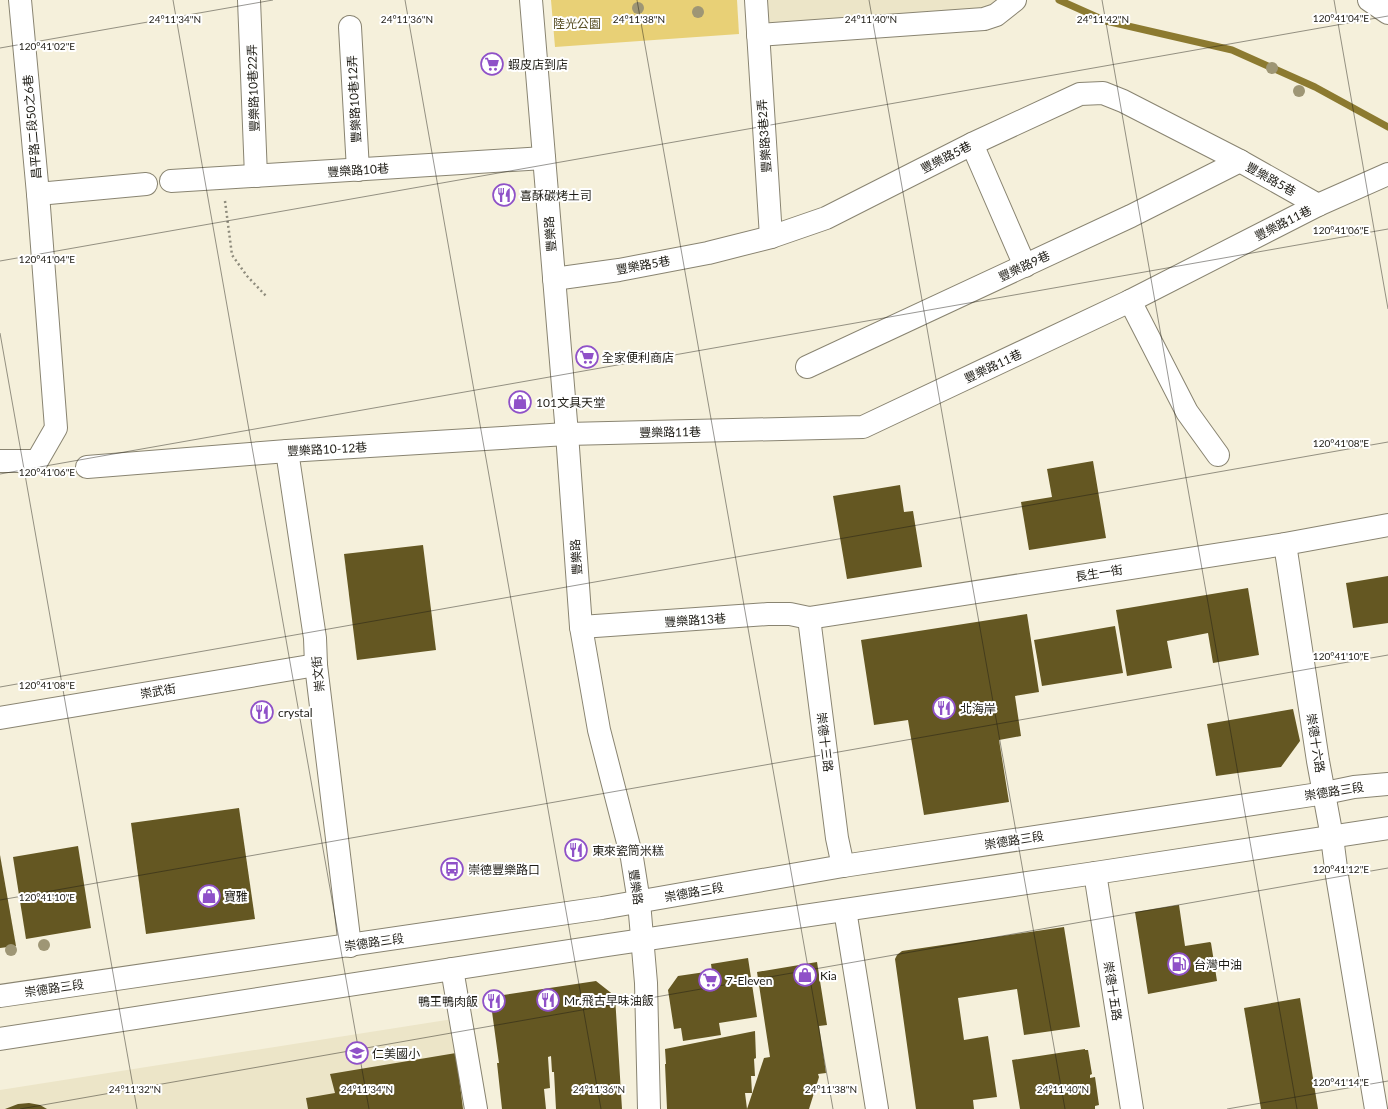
<svg xmlns="http://www.w3.org/2000/svg" width="1388" height="1109" viewBox="0 0 1388 1109" font-family="Lato,'Noto Sans TC',sans-serif">
<style>
.built{fill:#ece5c8}
.green{fill:#e8d076}
.lines{fill:none;stroke-linecap:round;stroke-linejoin:round}
.stream{stroke:#8c7a30;stroke-width:7}
.building{fill:#645722}
.minor-casing{stroke:#898471;stroke-width:24}
.major-casing{stroke:#898471;stroke-width:24}
.path{stroke:#8e8b7c;stroke-width:2.5;stroke-dasharray:2 3;stroke-linecap:butt}
.minor{stroke:#fff;stroke-width:22}
.major{stroke:#fff;stroke-width:22}
.tree{fill:#9e9675}
.ticks{fill:none;stroke:#1d1b14;stroke-width:1;stroke-opacity:0.45}
.labels{text-anchor:middle;dominant-baseline:central;stroke-width:4;stroke-linejoin:round;paint-order:stroke}
.park-label{font-size:12px;fill:#564c22;stroke:#fff}
.poi-label{font-size:12px;fill:#1d1b14;stroke:#fff;text-anchor:start}
.street-label{font-size:12px;fill:#1d1b14;stroke:#fff}
.ticks-label{font-size:10px;text-anchor:middle;fill:#1d1b14;stroke:#fff;stroke-width:4;stroke-linejoin:round;paint-order:stroke}
</style>
<rect width="100%" height="100%" fill="#f5f0db"/>
<!-- built -->
<g class="built">
<polygon points="767,0 1007,0 977,12 768,27"/>
<polygon points="472,1016 488,1109 0,1109 0,1090"/>
</g>
<!-- green -->
<polygon class="green" points="551,0 737,0 739,34 555,47"/>
<g class="lines">
<!-- stream -->
<polyline class="stream" points="1059,0 1106,21 1232,50 1315,87 1388,127"/>
</g>
<!-- building -->
<g class="building">
<polygon points="1093,461 1106,538 1029,550 1021,502 1052,497 1047,469"/>
<polygon points="900,485 904,512 913,511 922,567 847,579 833,496"/>
<polygon points="423,545 436,650 357,660 344,554"/>
<polygon points="1388,576 1388,623 1353,628 1346,583"/>
<polygon points="1248,588 1259,655 1213,663 1208,633 1167,641 1172,668 1127,676 1116,610"/>
<polygon points="1027,614 1039,692 1015,696 1021,736 999,740 1009,802 924,815 908,720 874,725 861,640"/>
<polygon points="1115,626 1123,673 1042,686 1034,640"/>
<polygon points="1293,709 1300,741 1281,767 1216,776 1207,724"/>
<polygon points="239,808 255,919 146,934 131,823"/>
<polygon points="78,846 91,928 26,939 13,857"/>
<polygon points="0,855 16,946 0,948"/>
<polygon points="1179,905 1185,946 1210,942 1211,943 1217,981 1148,994 1135,912"/>
<polygon points="1064,927 1080,1027 1024,1035 1017,989 958,998 964,1040 988,1036 997,1097 973,1100 974,1109 916,1109 895,959 897,955 902,951"/>
<polygon points="748,958 757,1017 719,1023 721,1035 683,1041 681,1028 674,1029 668,990 678,976 712,971 711,964"/>
<polygon points="817,962 827,1025 819,1026 826,1073 818,1074 819,1077 809,1109 747,1109 764,1058 770,1057 757,972"/>
<polygon points="596,981 615,996 622,1109 556,1109 554,1072 552,1072 551,1056 548,1057 550,1088 544,1089 546,1109 502,1109 497,1063 499,1063 490,997"/>
<polygon points="1300,998 1318,1109 1261,1109 1244,1008"/>
<polygon points="755,1031 756,1058 754,1059 755,1076 751,1076 752,1093 745,1093 747,1109 667,1109 665,1064 666,1064 665,1049"/>
<polygon points="1085,1049 1085,1050 1088,1050 1092,1074 1090,1075 1090,1078 1095,1077 1099,1105 1095,1106 1095,1109 1020,1109 1012,1060"/>
<polygon points="456,1053 463,1109 308,1109 306,1098 335,1093 330,1074"/>
<polygon points="29,1103 40,1105 47,1109 5,1109 18,1104"/>
</g>
<g class="lines">
<!-- minor casing -->
<g class="minor-casing">
<g id="minor">
<polyline points="20,0 38,194 146,184"/>
<polyline points="249,0 256,176"/>
<polyline points="531,0 567,434 581,627 599,730 632,858 639,902 646,983 649,1109"/>
<polyline points="756,0 771,237"/>
<polyline points="1369,0 1388,13"/>
<polyline points="350,27 358,170"/>
<polyline points="758,35 984,19 996,15 1015,0"/>
<polyline points="972,144 1025,266"/>
<polyline points="171,181 544,158"/>
<polyline points="554,279 619,270 708,253 771,237 826,218 972,144 1080,94 1103,93 1123,101 1240,161 1318,205"/>
<polyline points="1130,301 1187,412 1218,455"/>
<polyline points="807,367 1131,216 1240,161"/>
<polyline points="287,451 315,638 316,665 350,946"/>
<polyline points="0,461 37,461 56,428 38,194"/>
<polyline points="87,467 287,451 567,434 863,427 1130,301 1318,205 1388,174"/>
<polyline points="1285,544 1318,761 1332,837 1337,876 1376,1109"/>
<polyline points="809,618 837,838 843,866"/>
<polyline points="581,627 768,614 790,614 809,618 1285,544 1388,525"/>
<polyline points="0,718 316,665"/>
<polyline points="1095,873 1132,1109"/>
<polyline points="845,910 877,1109"/>
<polyline points="452,969 476,1109"/>
</g>
</g>
<!-- major casing -->
<g class="major-casing">
<g id="major">
<polyline points="0,996 602,908 843,866 1325,793 1354,787 1388,784"/>
<polyline points="0,1039 608,945 1095,873 1388,828"/>
</g>
</g>
<!-- path -->
<polyline class="path" points="225,201 232,255 247,276 267,297"/>
<!-- minor -->
<use href="#minor" class="minor"/>
<!-- major -->
<use href="#major" class="major"/>
</g>
<!-- trees -->
<g class="tree">
<circle cx="638" cy="8" r="6"/>
<circle cx="698" cy="12" r="6"/>
<circle cx="1272" cy="68" r="6"/>
<circle cx="1299" cy="91" r="6"/>
<circle cx="44" cy="945" r="6"/>
<circle cx="11" cy="950" r="6"/>
</g>
<!-- ticks -->
<path class="ticks" d="M173 0 369 1109M405 0 601 1109M637 0 833 1109M869 0 1065 1109M1102 0 1297 1109M1334 0 1388 309M0 48 273 0M0 261 1388 16M0 333 137 1109M0 474 1388 229M0 687 1388 442M0 900 1388 655M20 1109 1388 868M1227 1109 1388 1081"/>
<!-- icons -->
<defs>
<g id="supermarket-ring" transform="scale(1.15)"><circle r="9.5" fill="#fff" stroke="#8f51c8" stroke-width="1.5"/><path d="M-6-5.5h2.5l.6 2H6L4.5 2H-2.5L-4.4-4H-6ZM-1.5 3.2a1.3 1.3 0 1 0 .1 0ZM3 3.2a1.3 1.3 0 1 0 .1 0Z" fill="#8f51c8"/></g>
<g id="restaurant-ring" transform="scale(1.15)"><circle r="9.5" fill="#fff" stroke="#8f51c8" stroke-width="1.5"/><path d="M-5-6h1v4h1v-4h1v4h1v-4h1v5L-1.5 .5V6h-2V.5L-5-1ZM5-6V6H3V1.5H1.5Q1.5-4 5-6Z" fill="#8f51c8"/></g>
<g id="shop-ring" transform="scale(1.15)"><circle r="9.5" fill="#fff" stroke="#8f51c8" stroke-width="1.5"/><path d="M-5-2.5h2.3a2.7 3.5 0 0 1 5.4 0H5L5.5 6h-11ZM-1.5-2.5h3a1.5 2.3 0 0 0-3 0Z" fill="#8f51c8"/></g>
<g id="bus-ring" transform="scale(1.15)"><circle r="9.5" fill="#fff" stroke="#8f51c8" stroke-width="1.5"/><path d="M-5-6H5V4H4V6H2V4H-2V6H-4V4H-5ZM-3.5-4V0h7V-4ZM-3.5 1.2v1.5H-2V1.2ZM2 1.2v1.5H3.5V1.2Z" fill="#8f51c8"/></g>
<g id="fuel-ring" transform="scale(1.15)"><circle r="9.5" fill="#fff" stroke="#8f51c8" stroke-width="1.5"/><path d="M-5.5-6h7V0h2V4h1.3V-2.5L3-4.5l.8-.8L6-3V5H2.5V1h-1V6h-7ZM-4.2-4.7v3.2H.2V-4.7Z" fill="#8f51c8"/></g>
<g id="school-ring" transform="scale(1.15)"><circle r="9.5" fill="#fff" stroke="#8f51c8" stroke-width="1.5"/><path d="M0-5L7-2L0 1L-7-2ZM-4 1L0 2.5L4 1V4Q0 6-4 4Z" fill="#8f51c8"/></g>
</defs>
<g fill-rule="evenodd">
<use href="#supermarket-ring" x="492" y="64"/>
<use href="#restaurant-ring" x="504" y="195"/>
<use href="#supermarket-ring" x="587" y="357"/>
<use href="#shop-ring" x="520" y="402"/>
<use href="#restaurant-ring" x="944" y="708"/>
<use href="#restaurant-ring" x="262" y="712"/>
<use href="#restaurant-ring" x="576" y="850"/>
<use href="#bus-ring" x="452" y="869"/>
<use href="#shop-ring" x="209" y="896"/>
<use href="#fuel-ring" x="1179" y="964"/>
<use href="#shop-ring" x="805" y="975"/>
<use href="#supermarket-ring" x="710" y="980"/>
<use href="#restaurant-ring" x="548" y="1000"/>
<use href="#restaurant-ring" x="494" y="1001"/>
<use href="#school-ring" x="357" y="1053"/>
</g>
<g class="labels">
<!-- park labels -->
<g class="park-label">
<text x="577" y="23">陸光公園</text>
</g>
<!-- poi labels -->
<g class="poi-label">
<text x="508" y="64">蝦皮店到店</text>
<text x="520" y="195">喜酥碳烤土司</text>
<text x="602" y="357">全家便利商店</text>
<text x="536" y="402">101文具天堂</text>
<text x="960" y="708">北海岸</text>
<text x="278" y="712">crystal</text>
<text x="592" y="850">東來瓷筒米糕</text>
<text x="468" y="869">崇德豐樂路口</text>
<text x="224" y="896">寶雅</text>
<text x="1194" y="964">台灣中油</text>
<text x="820" y="975">Kia</text>
<text x="726" y="980">7-Eleven</text>
<text x="564" y="1000">Mr.飛古早味油飯</text>
<text x="478" y="1001" text-anchor="end">鴨王鴨肉飯</text>
<text x="372" y="1053">仁美國小</text>
</g>
<!-- street labels -->
<g class="street-label">
<text transform="translate(253 88) rotate(-92)">豐樂路10巷22弄</text>
<text transform="translate(354 99) rotate(-93)">豐樂路10巷12弄</text>
<text transform="translate(32 127) rotate(-95)">昌平路二段50之6巷</text>
<text transform="translate(764 136) rotate(-94)">豐樂路3巷2弄</text>
<text transform="translate(946 157) rotate(-27)">豐樂路5巷</text>
<text transform="translate(358 170) rotate(-4)">豐樂路10巷</text>
<text transform="translate(1271 179) rotate(29)">豐樂路5巷</text>
<text transform="translate(1283 223) rotate(-27)">豐樂路11巷</text>
<text transform="translate(550 234) rotate(-95)">豐樂路</text>
<text transform="translate(643 265) rotate(-10)">豐樂路5巷</text>
<text transform="translate(1024 266) rotate(-25)">豐樂路9巷</text>
<text transform="translate(993 366) rotate(-25)">豐樂路11巷</text>
<text transform="translate(670 432) rotate(-1)">豐樂路11巷</text>
<text transform="translate(327 449) rotate(-3)">豐樂路10-12巷</text>
<text transform="translate(576 557) rotate(-94)">豐樂路</text>
<text transform="translate(1099 573) rotate(-9)">長生一街</text>
<text transform="translate(695 620) rotate(-4)">豐樂路13巷</text>
<text transform="translate(318 674) rotate(-96)">崇文街</text>
<text transform="translate(158 691) rotate(-10)">崇武街</text>
<text transform="translate(825 742) rotate(83)">崇德十三路</text>
<text transform="translate(1316 743) rotate(81)">崇德十六路</text>
<text transform="translate(1334 791) rotate(-9)">崇德路三段</text>
<text transform="translate(1014 840) rotate(-9)">崇德路三段</text>
<text transform="translate(636 887) rotate(82)">豐樂路</text>
<text transform="translate(694 892) rotate(-10)">崇德路三段</text>
<text transform="translate(374 942) rotate(-8)">崇德路三段</text>
<text transform="translate(54 988) rotate(-8)">崇德路三段</text>
<text transform="translate(1113 991) rotate(81)">崇德十五路</text>
</g>
</g>
<g class="ticks-label">
<text x="1341" y="22">120°41'04"E</text>
<text x="175" y="23">24°11'34"N</text>
<text x="407" y="23">24°11'36"N</text>
<text x="639" y="23">24°11'38"N</text>
<text x="871" y="23">24°11'40"N</text>
<text x="1103" y="23">24°11'42"N</text>
<text x="47" y="50">120°41'02"E</text>
<text x="1341" y="234">120°41'06"E</text>
<text x="47" y="263">120°41'04"E</text>
<text x="1341" y="447">120°41'08"E</text>
<text x="47" y="476">120°41'06"E</text>
<text x="1341" y="660">120°41'10"E</text>
<text x="47" y="689">120°41'08"E</text>
<text x="1341" y="873">120°41'12"E</text>
<text x="47" y="901">120°41'10"E</text>
<text x="1341" y="1086">120°41'14"E</text>
<text x="135" y="1093">24°11'32"N</text>
<text x="367" y="1093">24°11'34"N</text>
<text x="599" y="1093">24°11'36"N</text>
<text x="831" y="1093">24°11'38"N</text>
<text x="1063" y="1093">24°11'40"N</text>
</g>
</svg>
